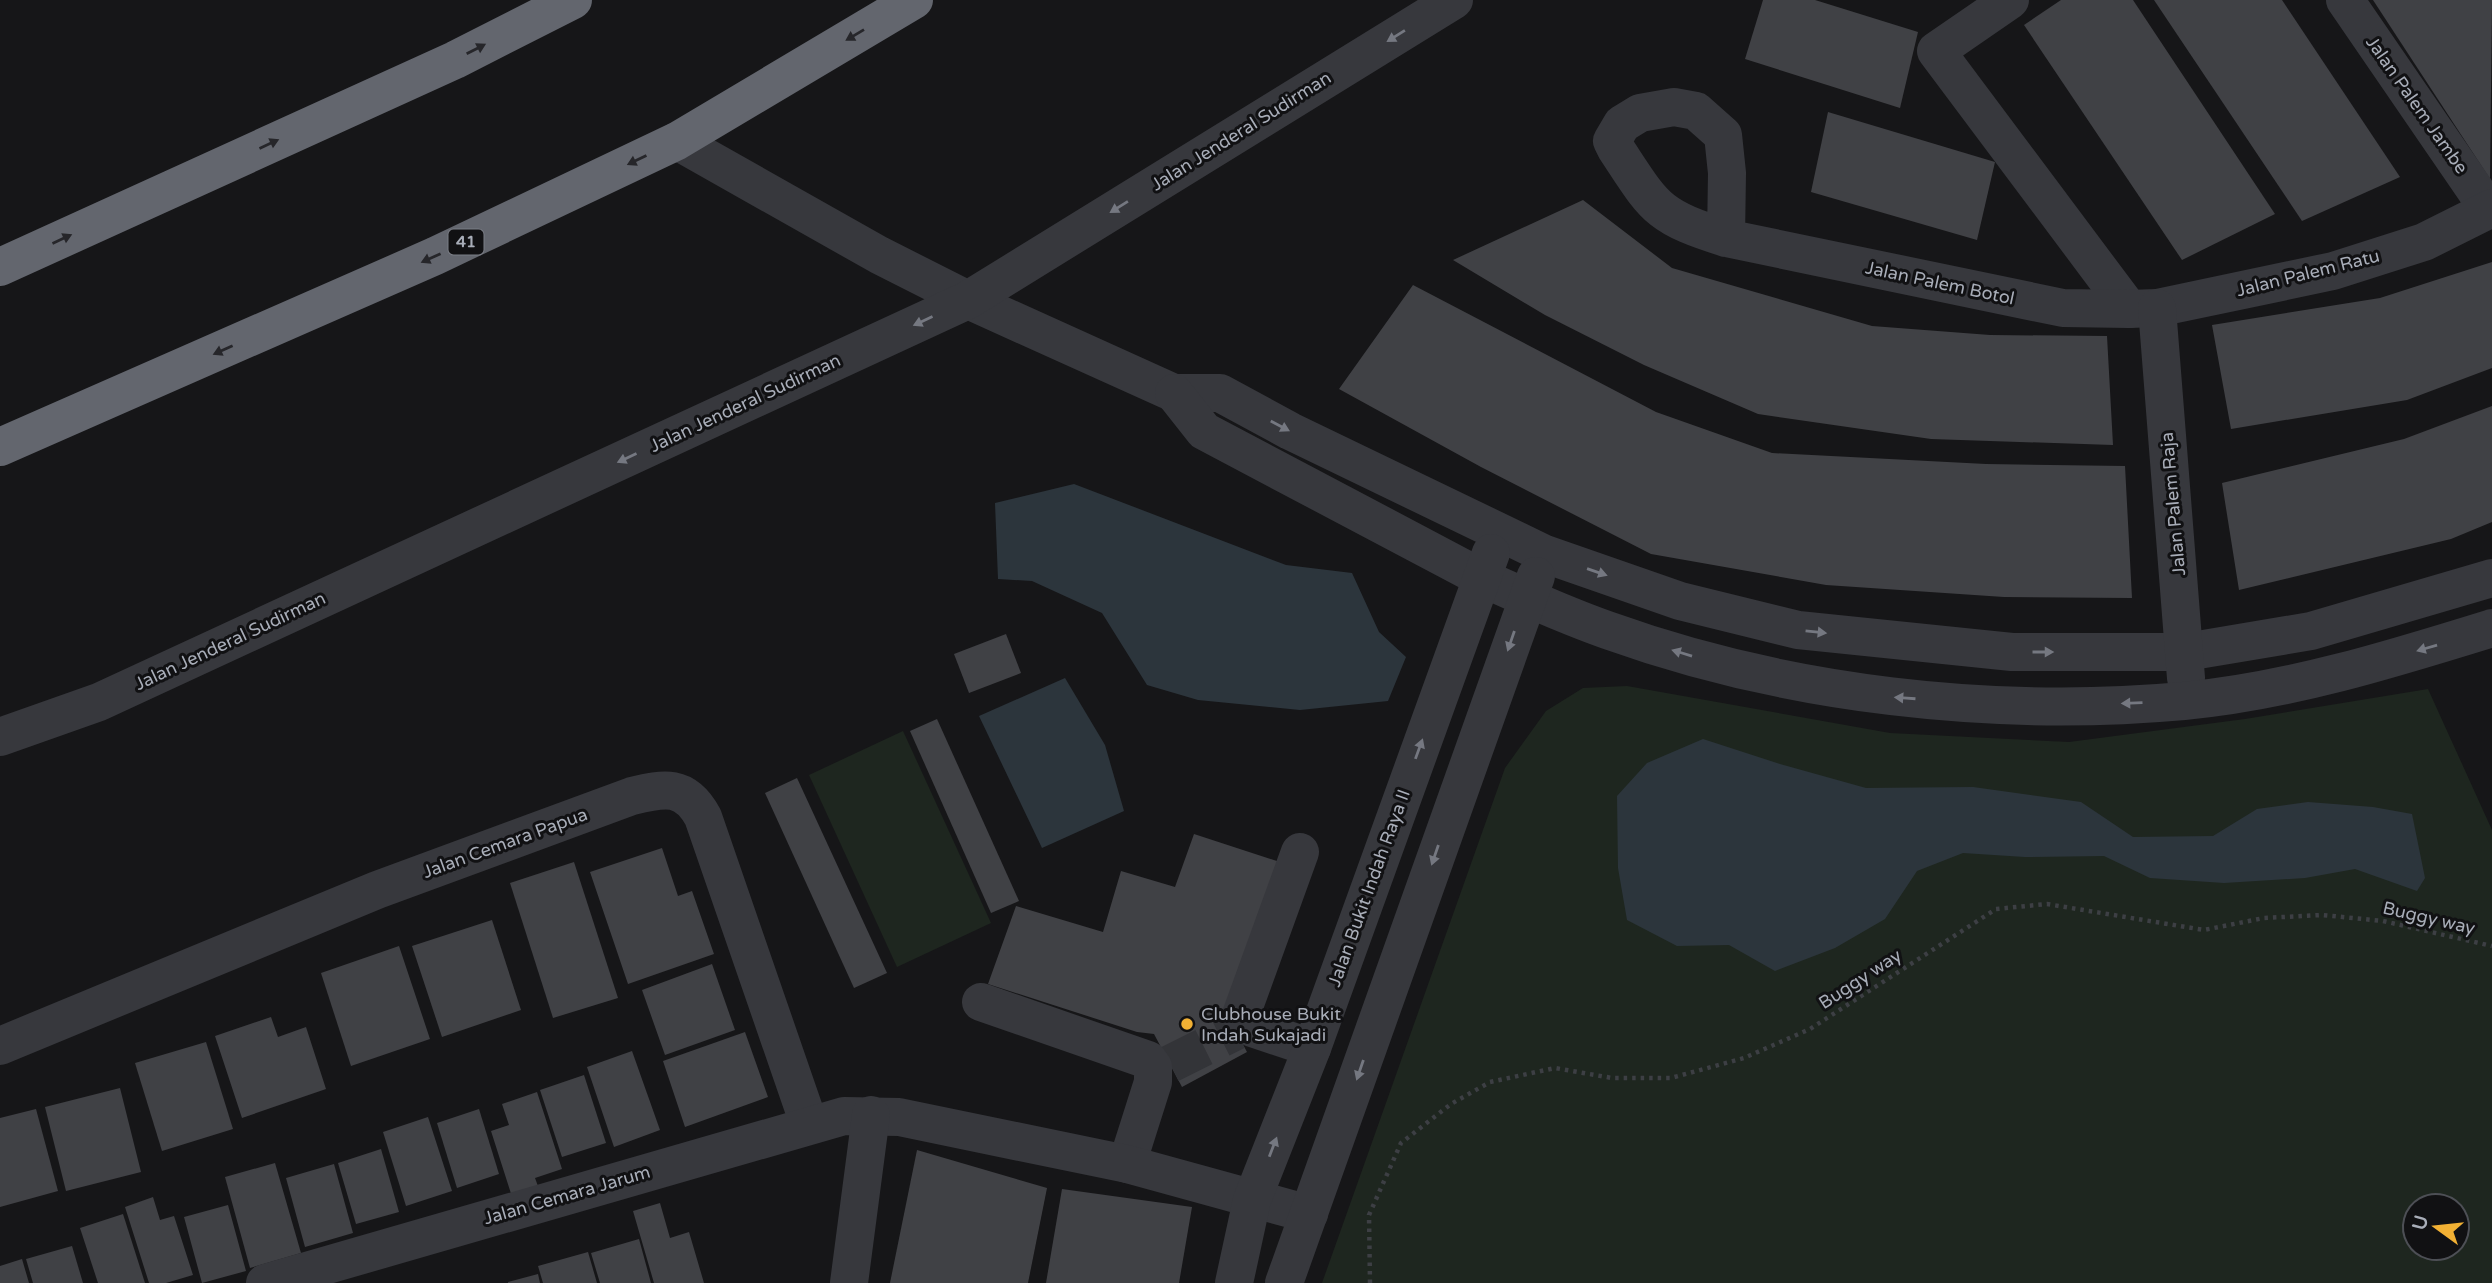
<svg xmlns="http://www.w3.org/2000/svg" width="2492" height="1283" viewBox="0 0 2492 1283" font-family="'Varela Round',sans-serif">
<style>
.green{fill:#1e261f;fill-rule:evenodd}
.water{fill:#2c353c}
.building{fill:#404145}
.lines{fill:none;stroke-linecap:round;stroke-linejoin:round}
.minor-tunnel{stroke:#333438;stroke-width:38;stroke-dasharray:38 19;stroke-linecap:butt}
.path{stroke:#3d3f44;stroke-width:4.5;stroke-dasharray:3.5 5;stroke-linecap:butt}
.minor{stroke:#37383d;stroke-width:38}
.highway{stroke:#63666e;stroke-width:38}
.oneway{fill:#26262a}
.oneway2{fill:#757881}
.poi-dot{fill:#f2b134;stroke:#111113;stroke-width:2.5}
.labels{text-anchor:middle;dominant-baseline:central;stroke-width:6;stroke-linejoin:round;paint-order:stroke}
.shield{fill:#111113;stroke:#7b7e86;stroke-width:2}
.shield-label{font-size:16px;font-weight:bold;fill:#a8adb8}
.street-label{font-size:18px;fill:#a8adb8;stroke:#111113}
.poi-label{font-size:18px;fill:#a8adb8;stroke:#111113;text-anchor:start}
</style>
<rect width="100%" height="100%" fill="#161618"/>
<!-- green -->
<g class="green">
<path d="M1627 686 1890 733 2069 742 2245 719 2428 689 2492 830V1283H1322L1505 768 1546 711 1583 688ZM2415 1206H2457V1248H2415Z"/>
<polygon points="903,731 991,923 897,967 809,775"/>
</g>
<!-- water -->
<g class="water">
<polygon points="1074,484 1286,565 1352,573 1379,632 1406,657 1388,701 1300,710 1198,700 1147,685 1102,613 1032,581 998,579 995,503"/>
<polygon points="1065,678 1105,745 1124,811 1042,848 979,716"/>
<polygon points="1703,739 1780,764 1866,788 1973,787 2081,802 2133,837 2213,836 2257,809 2308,802 2373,807 2412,814 2425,878 2417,891 2355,869 2305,878 2224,883 2150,878 2104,856 2025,857 1963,853 1917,871 1885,919 1835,948 1775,971 1729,945 1677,946 1627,920 1618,868 1617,796 1647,763"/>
</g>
<!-- building -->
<g class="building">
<polygon points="1763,0 1815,0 1918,32 1900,108 1745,59"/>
<polygon points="2061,0 2133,0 2275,214 2182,260 2024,25"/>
<polygon points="2154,0 2282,0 2400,177 2302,221"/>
<polygon points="2373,0 2492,0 2490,179"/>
<polygon points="1828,112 1995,162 1977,240 1811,192"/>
<polygon points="1583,200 1672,268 1872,326 1990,335 2107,336 2113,445 1931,439 1758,414 1644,365 1545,315 1453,260"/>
<polygon points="2492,262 2492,368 2407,400 2231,429 2212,325 2380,298"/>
<polygon points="1413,285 1656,412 1772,453 1986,464 2125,466 2132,598 2004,597 1826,585 1651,554 1481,467 1339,389"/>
<polygon points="2492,406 2492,522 2451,539 2239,590 2222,483 2404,439"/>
<polygon points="1006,634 1021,673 969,693 954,654"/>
<polygon points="937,719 1019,901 991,913 910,731"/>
<polygon points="797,778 887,973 854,988 765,793"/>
<polygon points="1194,834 1283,863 1225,1011 1247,1052 1182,1087 1154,1034 1137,1032 988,984 1016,906 1103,932 1121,871 1175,887"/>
<polygon points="662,848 678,896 692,891 714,954 628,984 590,872"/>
<polygon points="574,862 618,998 553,1018 510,883"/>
<polygon points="492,920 521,1010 442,1037 412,946"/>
<polygon points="399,946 430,1039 351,1066 321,973"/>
<polygon points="712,964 735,1030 665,1055 642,990"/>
<polygon points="271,1017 278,1037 306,1027 326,1089 242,1118 215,1036"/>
<polygon points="745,1032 768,1097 685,1127 663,1061"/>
<polygon points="206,1042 233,1129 162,1151 135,1063"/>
<polygon points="632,1051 660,1130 614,1147 587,1067"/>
<polygon points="584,1075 606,1143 562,1157 540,1090"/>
<polygon points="120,1088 141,1172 66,1191 45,1107"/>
<polygon points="537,1092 562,1169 535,1178 542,1197 515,1206 491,1131 509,1125 502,1104"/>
<polygon points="36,1109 58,1191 0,1207 0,1118"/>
<polygon points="479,1109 499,1174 457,1188 437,1123"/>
<polygon points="428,1117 452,1191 406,1206 383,1132"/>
<polygon points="381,1149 399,1212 356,1224 338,1163"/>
<polygon points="917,1150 1047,1188 1028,1283 890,1283"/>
<polygon points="275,1163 301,1253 250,1268 225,1177"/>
<polygon points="334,1164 353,1233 305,1247 286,1178"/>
<polygon points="1062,1189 1192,1207 1179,1283 1046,1283"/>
<polygon points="153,1197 160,1220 174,1216 193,1275 166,1283 149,1283 125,1207"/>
<polygon points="660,1203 670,1238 689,1232 704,1283 654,1283 633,1211"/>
<polygon points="228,1205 246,1271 202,1283 184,1217"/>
<polygon points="123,1214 145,1283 98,1283 80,1228"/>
<polygon points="639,1239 651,1283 600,1283 591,1253"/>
<polygon points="72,1246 83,1283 33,1283 26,1259"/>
<polygon points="588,1252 597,1283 543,1283 538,1266"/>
<polygon points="22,1259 29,1283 0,1283 0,1266"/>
<polygon points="538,1274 540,1283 508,1283 508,1282"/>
</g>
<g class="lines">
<!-- minor-tunnel -->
<polyline class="minor-tunnel" points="1170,1064 1236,1031"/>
<!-- path -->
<polyline class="path" points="1370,1283 1369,1215 1401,1143 1451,1104 1490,1082 1555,1068 1612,1078 1671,1078 1744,1058 1810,1029 1996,909 2047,904 2204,930 2264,918 2322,915 2383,921 2492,946"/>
<!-- minor -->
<g class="minor">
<polyline points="2010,0 1936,51 2129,309"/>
<polyline points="2345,0 2489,210"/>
<polyline points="677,141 879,255 968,300 1174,393 1220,393 1290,431 1545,554 1680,601 1798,630 2012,652 2186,652 2311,631 2492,578"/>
<path d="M1726 238 1727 173 1723 135 1696 111 1674 107 1640 113 1622 124 1612 141 1616 149C1655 208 1656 216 1726 238L2063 308 2129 309 2157 308 2333 271 2424 242 2492 208"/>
<polyline points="2157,308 2186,678"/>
<path d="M1174 393 1204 431 1480 577C1522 596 1564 615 1607 630 1788 695 1993 718 2184 701 2289 691 2392 659 2492 628"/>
<polyline points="0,737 99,702 968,300 1454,0"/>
<polyline points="1300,852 1241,1015 1252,1028 1312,1048"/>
<polyline points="981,1002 1148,1060 1153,1067 1153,1082 1127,1164"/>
<path d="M0 1046 377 890 632 796C665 788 685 784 703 817L809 1124"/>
<polyline points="265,1283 844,1116 899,1117 1127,1164 1309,1214"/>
<polyline points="849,1283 871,1115"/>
<polyline points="1234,1283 1252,1200 1312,1048 1491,553"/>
<polyline points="1284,1283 1536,576"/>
</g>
<!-- highway -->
<g class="highway">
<polyline points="0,267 455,60 573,0"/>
<polyline points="0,447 435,256 677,141 914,0"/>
</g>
</g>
<!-- one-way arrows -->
<defs><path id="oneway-solid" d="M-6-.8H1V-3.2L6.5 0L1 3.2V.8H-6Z" transform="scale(1.75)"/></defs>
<g class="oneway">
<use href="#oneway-solid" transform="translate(855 35) rotate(149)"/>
<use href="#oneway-solid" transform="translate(476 49) rotate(-27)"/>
<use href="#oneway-solid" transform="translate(269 144) rotate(-25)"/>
<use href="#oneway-solid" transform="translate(637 160) rotate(154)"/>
<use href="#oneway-solid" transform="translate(62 239) rotate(-25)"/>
<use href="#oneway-solid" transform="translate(431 258) rotate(156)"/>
<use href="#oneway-solid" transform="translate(223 350) rotate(156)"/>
</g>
<g class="oneway2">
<use href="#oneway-solid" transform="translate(1396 36) rotate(148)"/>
<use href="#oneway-solid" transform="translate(1119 207) rotate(148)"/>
<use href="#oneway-solid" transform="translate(923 321) rotate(155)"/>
<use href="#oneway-solid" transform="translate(1280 426) rotate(28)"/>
<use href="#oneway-solid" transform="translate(627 458) rotate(155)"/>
<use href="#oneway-solid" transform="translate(1597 572) rotate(19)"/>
<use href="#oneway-solid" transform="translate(1816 632) rotate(6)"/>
<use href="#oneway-solid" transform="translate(1511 641) rotate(109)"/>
<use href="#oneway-solid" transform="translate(2427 648) rotate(164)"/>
<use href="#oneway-solid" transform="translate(2043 652)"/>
<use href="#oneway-solid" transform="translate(1682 653) rotate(-163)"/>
<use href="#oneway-solid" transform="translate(1905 698) rotate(-176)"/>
<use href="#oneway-solid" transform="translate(2132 703) rotate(178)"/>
<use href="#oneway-solid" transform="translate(1419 749) rotate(-70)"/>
<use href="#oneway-solid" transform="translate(1435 855) rotate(109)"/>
<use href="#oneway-solid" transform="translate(1360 1070) rotate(109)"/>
<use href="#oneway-solid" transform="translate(1273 1147) rotate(-69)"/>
</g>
<!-- markers -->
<circle class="poi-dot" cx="1187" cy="1024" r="7"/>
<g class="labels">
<!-- shield labels -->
<rect class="shield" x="448.5" y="229.5" width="35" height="25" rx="5"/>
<g class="shield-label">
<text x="466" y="242">41</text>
</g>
<!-- street labels -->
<g class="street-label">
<text transform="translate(2417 105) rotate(55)">Jalan Palem Jambe</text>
<text transform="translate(1241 131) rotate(-32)">Jalan Jenderal Sudirman</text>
<text transform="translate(2308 273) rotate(-14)">Jalan Palem Ratu</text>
<text transform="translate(1940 283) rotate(12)">Jalan Palem Botol</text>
<text transform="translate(745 403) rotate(-25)">Jalan Jenderal Sudirman</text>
<text transform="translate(2173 504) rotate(-95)">Jalan Palem Raja</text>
<text transform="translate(230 641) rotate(-25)">Jalan Jenderal Sudirman</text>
<text transform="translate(505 843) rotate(-20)">Jalan Cemara Papua</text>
<text transform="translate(1369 888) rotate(-70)">Jalan Bukit Indah Raya II</text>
<text transform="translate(2429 918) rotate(13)">Buggy way</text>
<text transform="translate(1860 979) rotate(-33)">Buggy way</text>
<text transform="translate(567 1195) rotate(-16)">Jalan Cemara Jarum</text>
</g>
<!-- poi labels -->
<g class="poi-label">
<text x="1201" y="1014">Clubhouse Bukit<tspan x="1201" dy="21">Indah Sukajadi</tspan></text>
</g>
</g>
<!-- north arrow -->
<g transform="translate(2436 1227) rotate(285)"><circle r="33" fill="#111113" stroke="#4d4f55" stroke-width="2"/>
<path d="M0-5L12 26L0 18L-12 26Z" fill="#f2b134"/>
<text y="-10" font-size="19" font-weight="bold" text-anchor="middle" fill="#a8adb8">U</text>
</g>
</svg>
